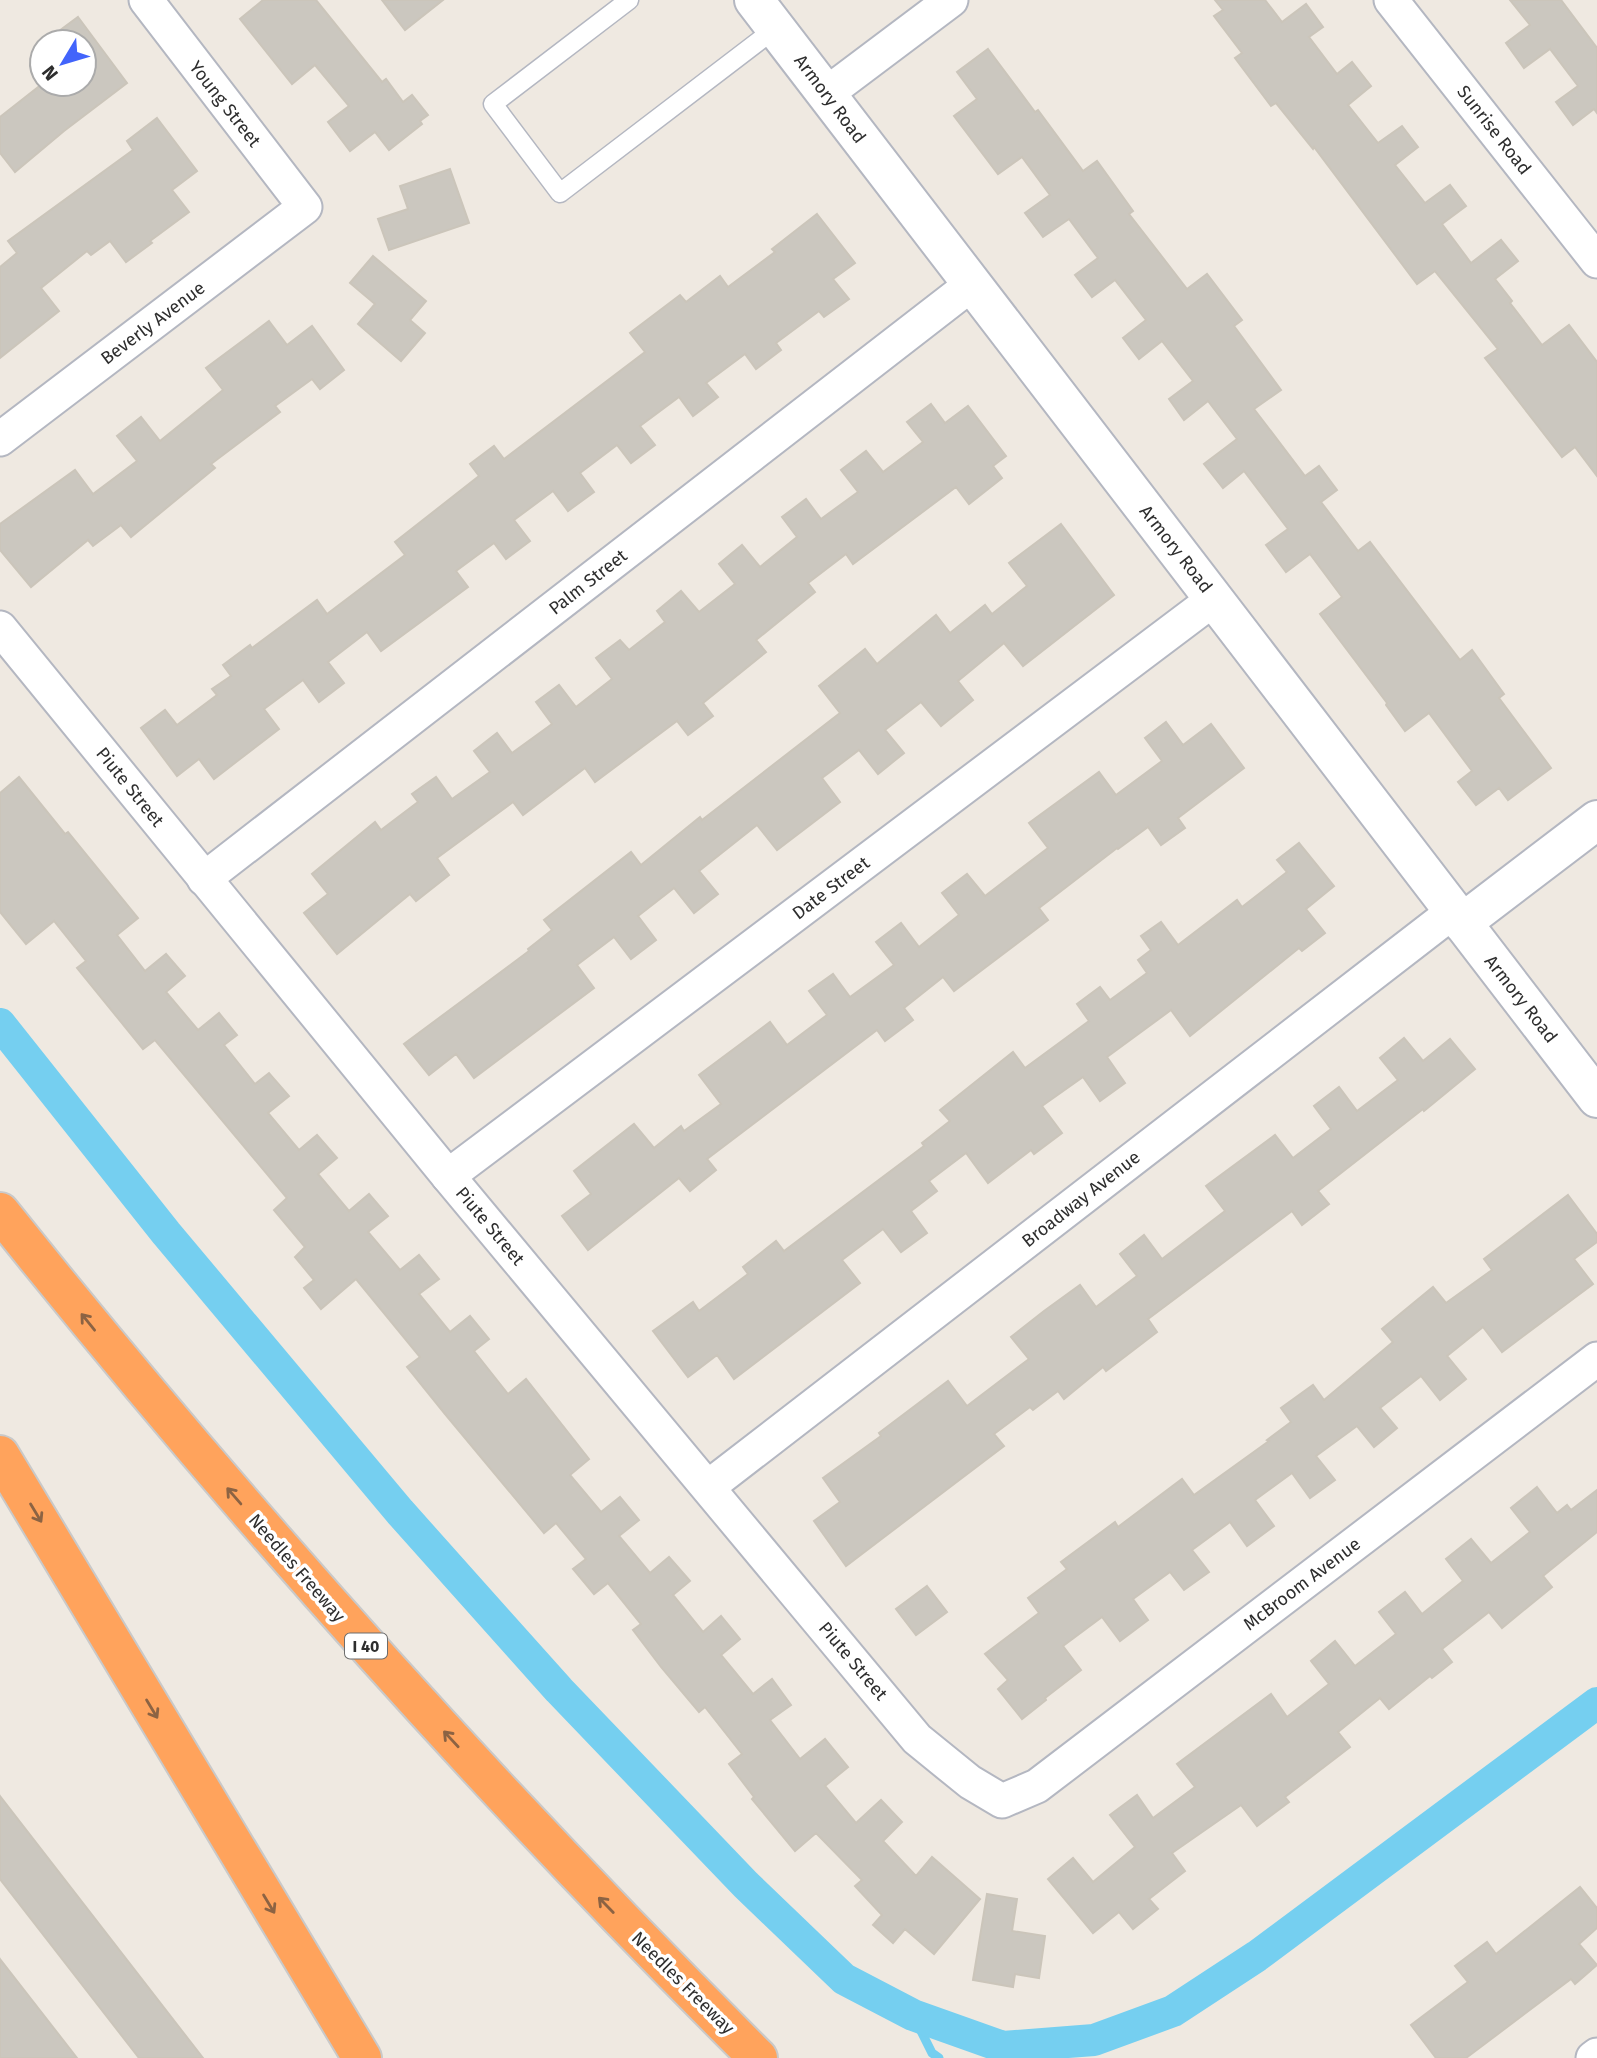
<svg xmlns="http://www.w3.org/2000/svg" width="1597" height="2058" viewBox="0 0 1597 2058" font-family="'Fira Sans',sans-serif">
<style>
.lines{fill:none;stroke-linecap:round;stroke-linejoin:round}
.stream{stroke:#75cff0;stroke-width:9}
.canal{stroke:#75cff0;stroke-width:32}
.building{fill:#cbc7bf;stroke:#cbc5ba;stroke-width:2}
.lane-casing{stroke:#b4b7c1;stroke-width:21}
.street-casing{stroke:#b4b7c1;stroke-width:37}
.secondary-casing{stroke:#b4b7c1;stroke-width:42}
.highway-casing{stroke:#c9c9c9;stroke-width:42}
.lane{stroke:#fff;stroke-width:18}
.street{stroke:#fff;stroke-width:33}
.secondary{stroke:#fff;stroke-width:38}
.highway{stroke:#ffa35c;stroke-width:38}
.oneway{stroke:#8c6343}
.labels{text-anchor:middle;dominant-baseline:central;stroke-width:7;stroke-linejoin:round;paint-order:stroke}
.shield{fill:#fff;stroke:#6d6d6d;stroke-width:2}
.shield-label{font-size:16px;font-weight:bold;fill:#2e2e2e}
.street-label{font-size:18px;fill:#2e2e2e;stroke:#fff}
</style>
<rect width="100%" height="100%" fill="#efe9e1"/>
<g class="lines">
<!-- stream -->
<polyline class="stream" points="913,2015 932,2053 939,2058"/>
<!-- canal -->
<polyline class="canal" points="0,1024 166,1233 400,1512 559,1690 746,1885 844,1979 913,2015 1003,2047 1094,2040 1173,2011 1257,1956 1597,1703"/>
</g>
<!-- building -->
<g class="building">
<polygon points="263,0 316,0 382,82 386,79 403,102 412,95 428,115 420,121 422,124 389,150 375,132 350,151 328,122 349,106 315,65 292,84 240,19"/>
<polygon points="382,0 443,0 405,30"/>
<polygon points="1215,0 1265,0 1282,22 1306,4 1323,27 1309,37 1337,74 1352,62 1371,86 1348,105 1378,143 1402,126 1418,147 1395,165 1425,203 1450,185 1466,206 1442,224 1471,263 1501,240 1518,261 1495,279 1512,301 1510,303 1542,345 1569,325 1597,362 1597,476 1575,447 1562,457 1485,358 1498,349 1435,271 1417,284 1314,147 1313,149 1276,103 1271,106 1235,58 1242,53 1214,16 1223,10"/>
<polygon points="1510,0 1561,0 1597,48 1597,113 1594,109 1573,125 1556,102 1578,86 1550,49 1524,68 1506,43 1530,25"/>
<polygon points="78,17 127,83 64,131 15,172 0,153 0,117 42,84 87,84 84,80 84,42 55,42 51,37"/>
<polygon points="988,49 1035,112 1038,110 1083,171 1097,161 1133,211 1129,214 1187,289 1207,274 1242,320 1234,326 1281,390 1254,409 1305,476 1319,466 1337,490 1321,502 1358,551 1370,542 1460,660 1472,650 1504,694 1499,698 1551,768 1508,800 1499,788 1476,805 1458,782 1472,771 1429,713 1405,731 1386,705 1387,703 1320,614 1342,597 1310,554 1286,572 1266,545 1288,529 1244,471 1223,488 1204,464 1237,439 1208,401 1184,420 1169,399 1193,381 1162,341 1139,359 1123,338 1146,320 1115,280 1092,297 1075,275 1098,258 1069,219 1043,237 1025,213 1050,195 1022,157 998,174 954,116 977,99 957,72"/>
<polygon points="157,118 197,171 172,190 189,212 150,241 152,243 126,262 110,241 91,255 87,251 41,288 59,311 0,358 0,267 17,253 8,241 133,150 127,141"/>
<polygon points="450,169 469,223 389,250 378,219 408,209 400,186"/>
<polygon points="817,214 855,263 833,279 849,299 824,317 819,311 776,343 781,350 756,369 745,354 706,383 718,397 693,416 679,397 640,426 655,445 631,463 617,445 580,473 594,492 568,511 553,491 514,520 530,541 506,559 494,543 456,571 468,587 381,651 367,632 328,662 344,683 319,702 303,680 264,709 279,729 214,779 199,759 177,776 141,728 165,710 177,725 217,695 212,689 231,676 223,665 250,645 252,648 317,600 327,614 405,555 395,542 479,476 470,464 494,446 504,459 645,352 630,333 680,295 686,302 720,276 728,287 775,252 772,249"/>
<polygon points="373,256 426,301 410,320 425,333 401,361 358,324 375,304 350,283"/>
<polygon points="269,321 287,345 312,326 344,370 320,389 312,379 275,406 280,412 211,464 215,468 131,537 121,525 93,546 88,540 31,587 0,550 0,524 75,470 93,494 137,461 117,436 141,417 160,441 223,390 206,368"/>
<polygon points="931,404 945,423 968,406 1006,456 993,466 1002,478 969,504 956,487 853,564 846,554 808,583 815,592 756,640 766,652 703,703 713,716 688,735 677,721 595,782 585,768 523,815 513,802 437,858 449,875 416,901 410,894 337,954 304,913 328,894 312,874 375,822 381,830 418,802 412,794 436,777 452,799 490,772 474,751 497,733 512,753 552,724 536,702 559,685 576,707 612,679 596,658 620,640 629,650 665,622 657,611 681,591 699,612 735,584 719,564 742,545 760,567 797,537 782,517 806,499 821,519 858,492 841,470 866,451 883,472 923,442 907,422"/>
<polygon points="1061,524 1114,595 1023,666 1004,643 958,681 973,700 941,726 921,702 885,730 904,753 878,774 859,750 822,778 840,802 777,850 757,825 699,871 718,894 694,913 674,888 638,916 656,940 631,959 614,937 577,965 594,988 474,1078 456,1054 429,1075 404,1044 529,951 528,949 552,930 544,920 631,852 641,865 700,817 702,820 840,713 819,686 865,649 877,664 936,615 950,633 985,605 992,614 1027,586 1009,563"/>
<polygon points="1166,722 1183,745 1211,724 1244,768 1178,818 1185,828 1161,845 1148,827 1118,849 1117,848 1039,908 1048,920 954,991 943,977 904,1008 913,1020 885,1041 877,1030 707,1159 716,1170 690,1191 679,1178 588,1250 562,1216 591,1194 574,1171 634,1124 654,1148 681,1126 684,1131 721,1104 699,1075 770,1022 787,1045 827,1015 809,991 833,974 850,997 894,965 876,942 901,923 919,947 959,915 942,893 967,874 985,896 1048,848 1029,823 1099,772 1116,795 1162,761 1145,738"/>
<polygon points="19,777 65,834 68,832 138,918 117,935 145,971 166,954 185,976 166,992 198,1030 219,1013 237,1035 224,1045 255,1084 269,1073 289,1096 268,1113 299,1150 317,1135 337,1158 318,1174 349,1211 369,1194 388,1216 368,1232 400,1270 419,1255 439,1279 419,1294 450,1332 470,1316 489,1339 474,1351 508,1394 526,1379 589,1459 570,1475 601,1512 620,1497 639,1520 619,1536 650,1573 669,1557 690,1581 673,1595 703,1632 721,1616 740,1639 721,1655 753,1694 772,1679 791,1705 770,1720 800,1759 825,1739 848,1767 825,1786 856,1823 881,1800 902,1822 883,1841 916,1876 932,1857 980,1899 934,1954 905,1929 893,1943 873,1925 882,1915 855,1886 862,1880 816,1833 795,1851 752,1799 754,1797 729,1764 742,1754 705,1707 699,1712 661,1667 633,1630 641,1624 608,1583 594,1594 573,1569 586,1559 556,1523 544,1533 445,1414 407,1367 420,1357 356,1279 321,1309 304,1288 314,1280 295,1257 305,1247 274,1210 287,1198 155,1040 143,1049 77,968 86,961 54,921 26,944 0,912 0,793"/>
<polygon points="1299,843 1334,886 1306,909 1325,933 1302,951 1299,948 1190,1036 1171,1010 1107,1057 1125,1083 1100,1101 1083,1077 1042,1106 1062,1133 1034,1154 1031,1150 988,1183 966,1153 929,1181 937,1191 911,1211 927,1233 901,1252 883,1229 842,1260 860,1283 734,1379 717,1355 688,1377 653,1331 693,1302 699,1311 748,1274 743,1267 776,1241 784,1251 924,1146 922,1143 950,1121 940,1110 1013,1052 1025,1068 1089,1021 1077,1004 1100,987 1110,1000 1147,973 1138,960 1151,950 1141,936 1161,922 1178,945 1237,900 1242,907 1287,872 1277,860"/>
<polygon points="1404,1038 1423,1061 1450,1039 1475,1069 1424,1111 1423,1109 1318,1191 1329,1204 1302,1225 1292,1211 1148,1319 1157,1332 1106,1371 1103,1367 1064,1399 1058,1391 1033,1410 1030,1407 994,1434 1004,1446 846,1566 814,1521 840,1502 823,1478 881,1436 879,1433 948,1381 967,1406 1029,1359 1011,1337 1044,1311 1080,1285 1096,1307 1137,1276 1120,1254 1144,1235 1162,1259 1225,1211 1206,1186 1275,1135 1293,1158 1331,1129 1314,1106 1339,1087 1357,1111 1398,1080 1380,1058"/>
<polygon points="1568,1195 1597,1234 1597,1242 1574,1259 1593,1284 1502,1352 1483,1327 1447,1356 1466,1379 1440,1400 1421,1376 1380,1408 1397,1428 1374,1447 1357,1426 1316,1456 1335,1480 1310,1498 1292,1473 1255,1500 1274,1526 1247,1546 1230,1522 1192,1550 1209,1572 1184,1590 1170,1572 1133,1599 1148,1620 1120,1641 1102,1617 1063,1646 1081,1670 1045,1698 1046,1700 1022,1719 998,1689 1008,1680 985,1654 1039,1613 1028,1598 1067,1569 1061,1562 1115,1522 1118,1527 1182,1479 1194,1495 1269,1441 1267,1440 1291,1422 1281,1408 1313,1385 1324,1400 1393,1342 1382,1329 1433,1287 1446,1303 1492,1270 1484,1259"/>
<polygon points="1537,1487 1557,1513 1567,1505 1571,1510 1597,1490 1597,1532 1543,1576 1552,1587 1502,1628 1489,1612 1442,1649 1452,1662 1432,1678 1430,1676 1389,1709 1380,1698 1338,1732 1350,1747 1285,1797 1289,1802 1257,1826 1241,1805 1172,1853 1185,1871 1149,1899 1158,1909 1133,1929 1119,1912 1093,1933 1048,1879 1073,1858 1093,1882 1135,1847 1110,1815 1137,1795 1153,1818 1195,1787 1177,1764 1271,1694 1287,1717 1329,1684 1311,1661 1335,1641 1355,1666 1396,1634 1379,1612 1405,1592 1422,1614 1463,1581 1446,1559 1471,1539 1491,1563 1530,1532 1511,1508"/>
<polygon points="927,1586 947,1612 916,1635 896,1609"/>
<polygon points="0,1796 203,2058 139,2058 0,1879"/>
<polygon points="1580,1887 1597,1908 1597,1928 1579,1944 1597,1965 1575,1984 1571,1979 1466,2058 1436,2058 1411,2025 1468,1982 1455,1966 1487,1942 1496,1954"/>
<polygon points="987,1894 1017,1899 1012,1931 1045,1936 1039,1978 1015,1974 1013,1987 973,1980"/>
<polygon points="0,1959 77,2058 0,2058"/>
</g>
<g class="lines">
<!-- lane casing -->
<g class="lane-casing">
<polyline id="lane" points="629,0 493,104 560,193 776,28"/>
</g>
<!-- street casing -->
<g class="street-casing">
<g id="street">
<polyline points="1391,0 1597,261"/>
<polyline points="826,94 951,0"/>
<polyline points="0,439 305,207 146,0"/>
<polyline points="0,628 448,1176 917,1739 970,1782 1002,1801 1037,1786 1597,1359"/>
<polyline points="204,879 972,284"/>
<polyline points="448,1176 1214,599"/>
<polyline points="708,1487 1454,911"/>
<polyline points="1593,2058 1597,2055"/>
</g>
</g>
<!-- secondary casing -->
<g class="secondary-casing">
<g id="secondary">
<polyline points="754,0 1597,1098"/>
<polyline points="1462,923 1597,820"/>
</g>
</g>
<!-- highway casing -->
<g class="highway-casing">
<g id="highway">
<path d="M0 1212C237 1508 489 1790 758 2058"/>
<polyline points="0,1455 362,2058"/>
</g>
</g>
<!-- lane -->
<use href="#lane" class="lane"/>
<!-- street -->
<use href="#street" class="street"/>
<!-- secondary -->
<use href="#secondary" class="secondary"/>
<!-- highway -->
<use href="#highway" class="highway"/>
</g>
<!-- one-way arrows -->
<defs><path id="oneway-shaft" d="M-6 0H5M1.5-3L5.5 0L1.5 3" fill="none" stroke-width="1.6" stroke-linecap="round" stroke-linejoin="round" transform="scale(1.75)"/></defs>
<g class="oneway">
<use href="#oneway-shaft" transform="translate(88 1322) rotate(-129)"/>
<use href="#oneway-shaft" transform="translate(234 1496) rotate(-131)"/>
<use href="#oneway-shaft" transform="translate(36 1513) rotate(59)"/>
<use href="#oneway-shaft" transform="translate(152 1709) rotate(59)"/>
<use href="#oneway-shaft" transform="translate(451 1739) rotate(-133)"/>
<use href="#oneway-shaft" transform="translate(269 1904) rotate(59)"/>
<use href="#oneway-shaft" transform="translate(606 1905) rotate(-134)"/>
</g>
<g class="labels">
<!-- shield labels -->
<rect class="shield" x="345" y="1633.5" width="42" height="25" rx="5"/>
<g class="shield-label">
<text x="366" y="1646">I 40</text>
</g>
<!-- street labels -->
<g class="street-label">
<text transform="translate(830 99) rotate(53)">Armory Road</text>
<text transform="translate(225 104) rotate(52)">Young Street</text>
<text transform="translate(1494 130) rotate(52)">Sunrise Road</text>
<text transform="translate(153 323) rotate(-37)">Beverly Avenue</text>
<text transform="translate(1176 549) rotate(52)">Armory Road</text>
<text transform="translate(588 582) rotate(-38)">Palm Street</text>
<text transform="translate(130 787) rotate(51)">Piute Street</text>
<text transform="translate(831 888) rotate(-37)">Date Street</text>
<text transform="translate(1521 999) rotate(52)">Armory Road</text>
<text transform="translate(1081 1199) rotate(-38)">Broadway Avenue</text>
<text transform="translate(490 1226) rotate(50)">Piute Street</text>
<text transform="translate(297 1568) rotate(49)">Needles Freeway</text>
<text transform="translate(1302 1584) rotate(-37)">McBroom Avenue</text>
<text transform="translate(853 1661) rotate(50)">Piute Street</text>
<text transform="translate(683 1983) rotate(45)">Needles Freeway</text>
</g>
</g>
<!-- north arrow -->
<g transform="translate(63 63) rotate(232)"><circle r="33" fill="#ffffff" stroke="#ababab" stroke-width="2"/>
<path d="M0-5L12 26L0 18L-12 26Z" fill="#4264fb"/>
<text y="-10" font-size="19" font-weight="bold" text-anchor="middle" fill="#2e2e2e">N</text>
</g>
</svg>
